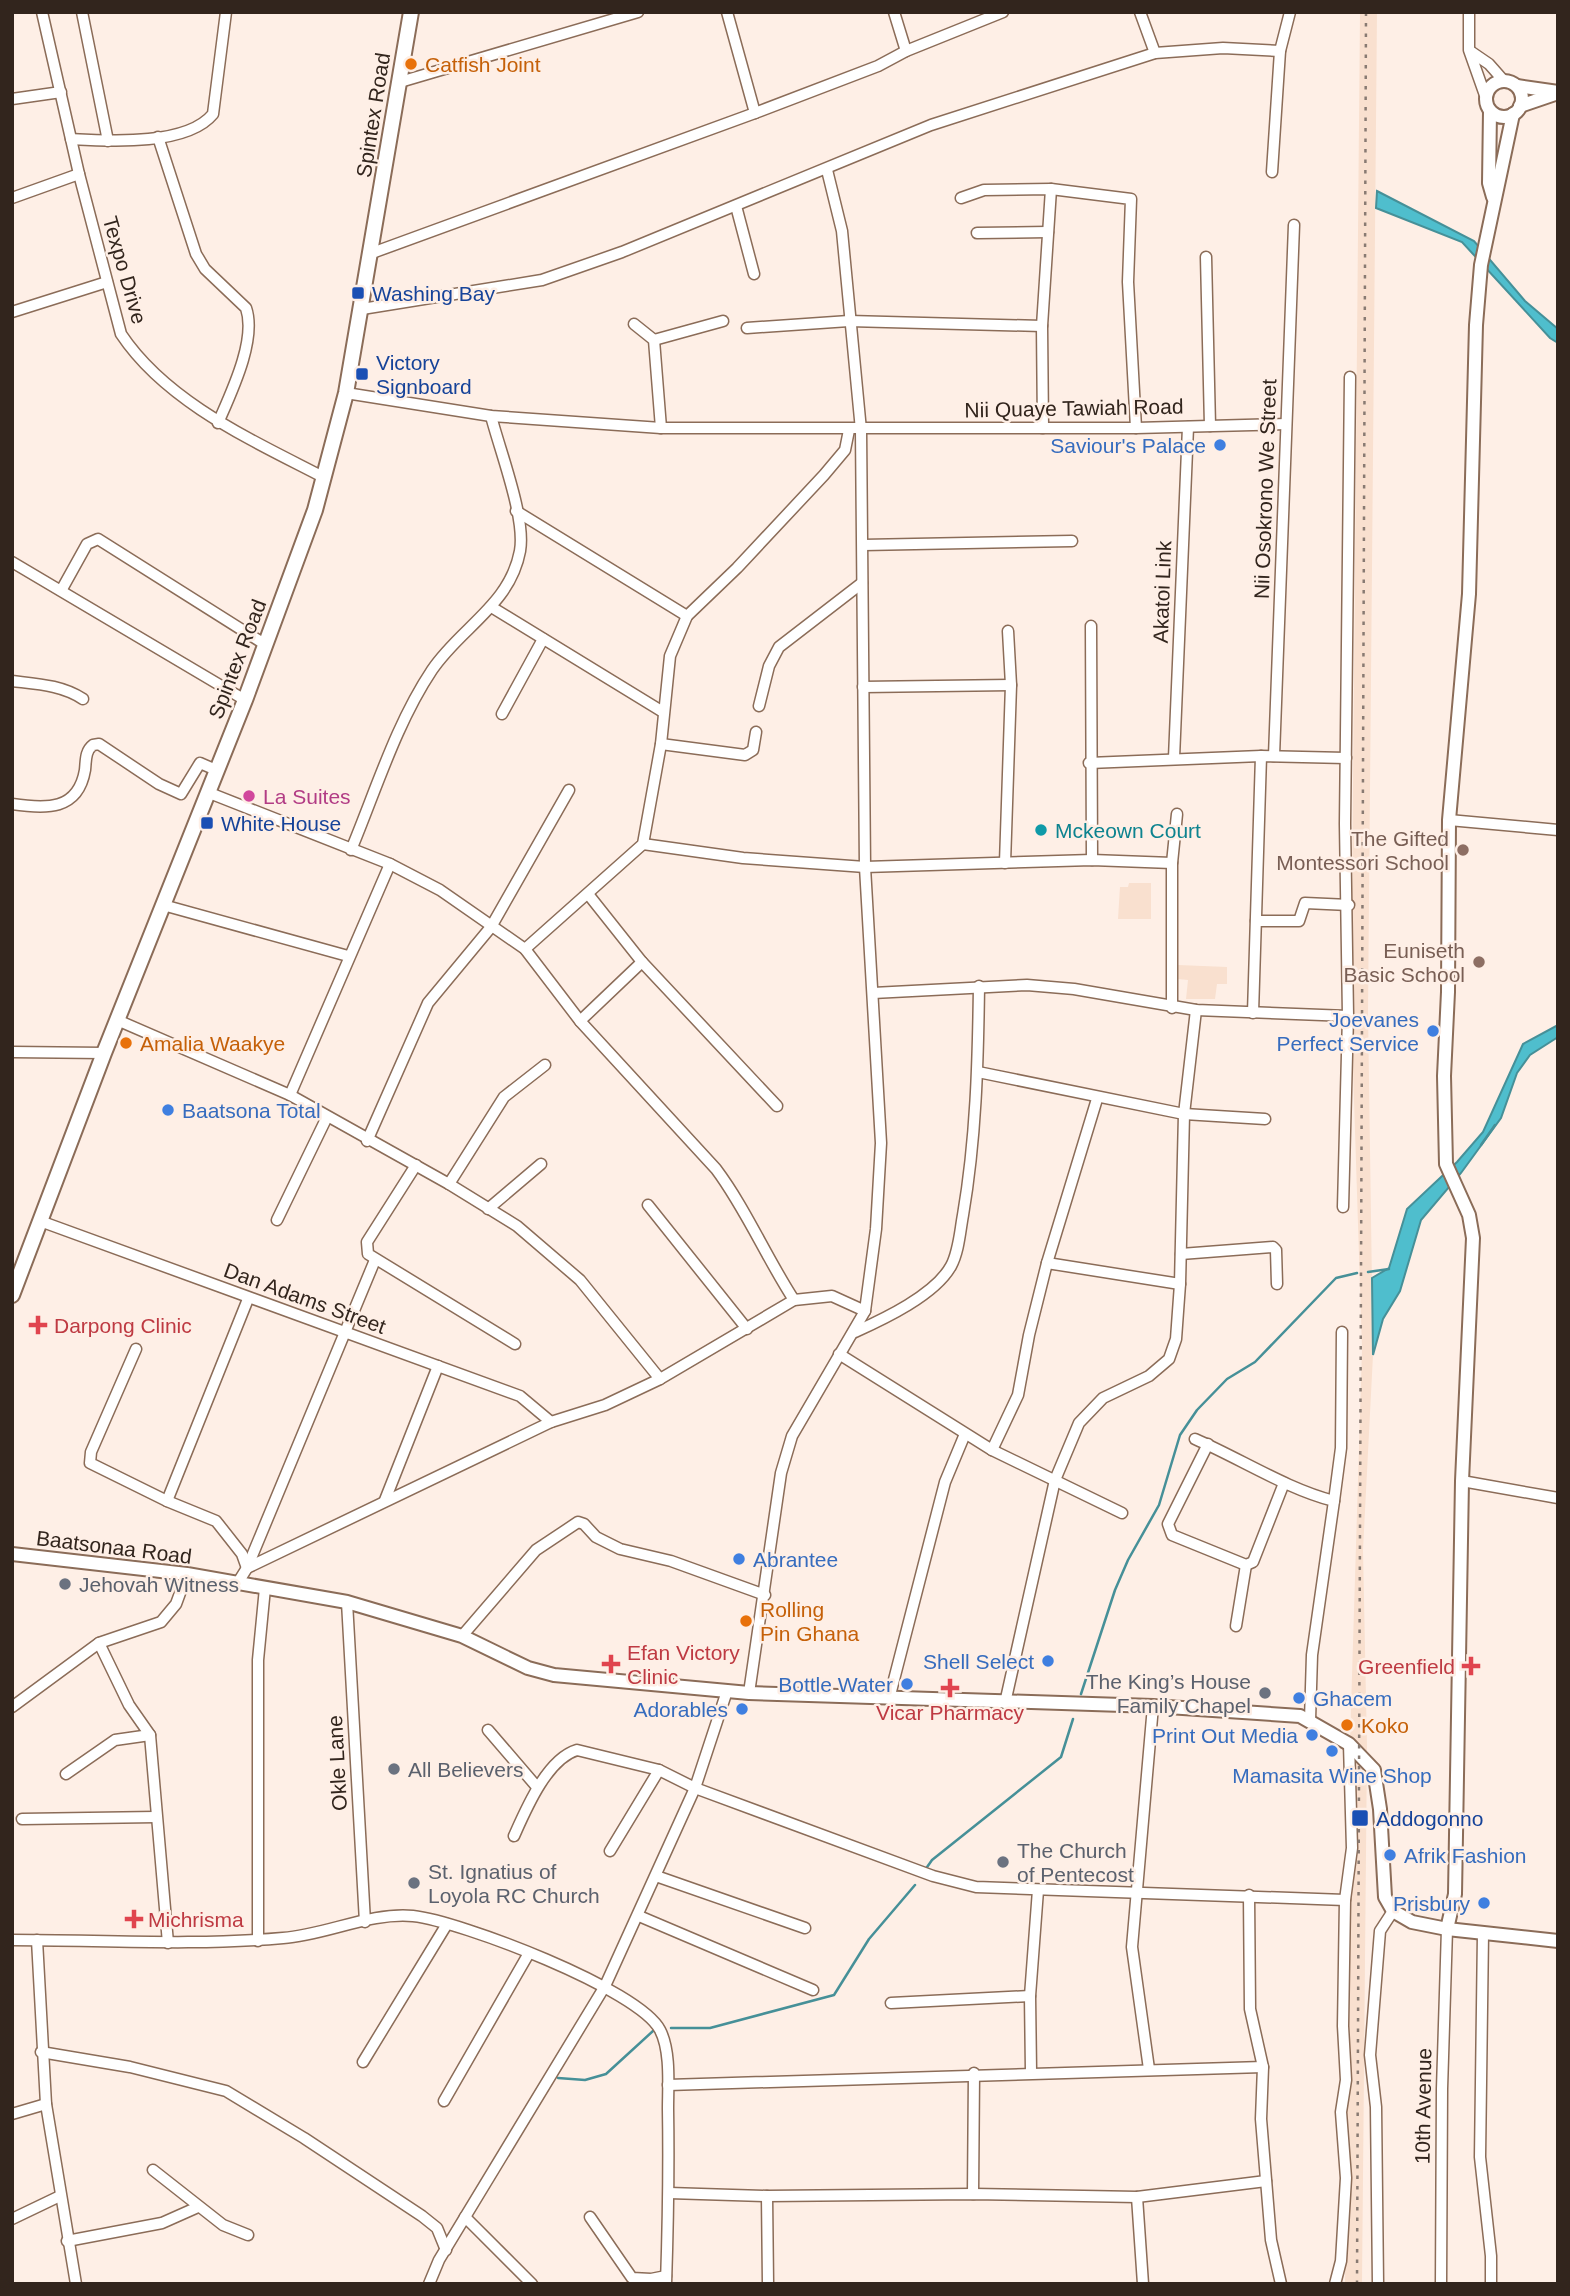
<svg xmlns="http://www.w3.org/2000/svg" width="1570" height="2296" viewBox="0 0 1570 2296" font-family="Helvetica,sans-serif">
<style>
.built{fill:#f9e0cf}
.water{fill:#4fbecd;stroke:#469098;stroke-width:2}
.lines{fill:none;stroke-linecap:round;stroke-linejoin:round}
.stream{stroke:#469098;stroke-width:2.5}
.minor-casing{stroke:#8b6c58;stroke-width:13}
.tertiary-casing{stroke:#8b6c58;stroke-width:16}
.secondary-casing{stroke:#8b6c58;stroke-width:18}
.minor{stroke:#fff;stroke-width:10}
.tertiary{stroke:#fff;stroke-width:12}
.secondary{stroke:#fff;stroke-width:14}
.rail{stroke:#887a72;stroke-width:2.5;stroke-dasharray:3.5 7;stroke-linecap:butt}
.food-dot{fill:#e8710a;stroke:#feefe6;stroke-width:2.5}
.transit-dot{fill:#1a4fb4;stroke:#feefe6;stroke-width:2.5}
.shop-dot{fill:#3f7fe0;stroke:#feefe6;stroke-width:2.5}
.hotel-dot{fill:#d1479c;stroke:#feefe6;stroke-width:2.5}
.culture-dot{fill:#0f9aa8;stroke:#feefe6;stroke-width:2.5}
.education-dot{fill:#8d6e63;stroke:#feefe6;stroke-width:2.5}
.health-dot{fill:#e0444e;stroke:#feefe6;stroke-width:2.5}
.worship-dot{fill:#6b7280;stroke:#feefe6;stroke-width:2.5}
.labels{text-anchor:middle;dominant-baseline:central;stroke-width:5;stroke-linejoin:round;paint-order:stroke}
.food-label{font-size:21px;fill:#c56008;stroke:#feefe6;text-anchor:start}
.street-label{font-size:21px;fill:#32251d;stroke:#feefe6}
.transit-label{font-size:21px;fill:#164399;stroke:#feefe6;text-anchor:start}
.shop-label{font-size:21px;fill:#366cbe;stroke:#feefe6;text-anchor:end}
.hotel-label{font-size:21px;fill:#b23c85;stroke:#feefe6;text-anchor:start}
.culture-label{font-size:21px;fill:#0d838f;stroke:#feefe6;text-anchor:start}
.education-label{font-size:21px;fill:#785e54;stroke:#feefe6;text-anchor:end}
.health-label{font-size:21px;fill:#be3a42;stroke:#feefe6;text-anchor:start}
.worship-label{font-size:21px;fill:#5b616d;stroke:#feefe6;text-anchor:start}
</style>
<rect width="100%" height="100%" fill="#feefe6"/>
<!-- built -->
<g class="built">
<polygon points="1360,12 1377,12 1368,1012 1373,1355 1363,1550 1367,1747 1362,2284 1345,2284 1350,1741 1362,1349 1351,1006"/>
<polygon points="1129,883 1151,883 1151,919 1118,919 1120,887 1128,887"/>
<polygon points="1178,965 1227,967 1227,984 1217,984 1215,999 1186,999 1188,980 1178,979"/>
</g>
<!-- water -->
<g class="water">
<polygon points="1377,191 1474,241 1525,301 1558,329 1558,343 1550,338 1462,242 1376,208"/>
<polygon points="1558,1025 1558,1037 1530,1055 1517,1073 1501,1118 1461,1173 1421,1220 1400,1291 1383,1319 1373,1355 1372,1278 1389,1268 1407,1209 1457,1162 1483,1132 1523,1044"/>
</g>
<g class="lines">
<!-- stream -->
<g class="stream">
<polyline points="1481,1145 1495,1125"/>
<polyline points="1368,1272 1389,1269"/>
<polyline points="1081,1694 1115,1590 1128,1560 1159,1505 1180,1435 1197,1410 1227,1379 1255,1362 1336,1278 1357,1273"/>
<polyline points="925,1870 932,1860 1061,1757 1073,1719"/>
<polyline points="671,2028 710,2028 834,1995 869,1939 915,1885"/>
<polyline points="558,2078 585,2080 606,2074 653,2031"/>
</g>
<!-- minor casing -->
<g class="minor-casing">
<g id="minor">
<path d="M42 12 79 174 121 334C167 403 254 441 325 478"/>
<polyline points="82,12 108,141"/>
<polyline points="727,12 755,113"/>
<polyline points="894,12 906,51"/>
<polyline points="1140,12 1155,53"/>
<polyline points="1469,12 1469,50 1486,98"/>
<polyline points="1470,51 1489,64 1504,81"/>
<polyline points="400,82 638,12"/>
<polyline points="12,99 61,92"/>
<path d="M158 137 196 254 205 269 246 308C257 340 231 393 218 423"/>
<path d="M71 139C109 141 187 146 213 114L226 12"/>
<polyline points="1272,172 1280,51 1290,12"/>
<polyline points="12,198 79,174"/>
<polyline points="961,198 984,190 1051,189 1131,199 1128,282 1136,428"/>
<polyline points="736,206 754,274"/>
<polyline points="977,233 1048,232"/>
<polyline points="372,253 755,113 878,66 906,51 1003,12"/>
<polyline points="1206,257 1210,426"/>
<polyline points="362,309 542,280 622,252 931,125 1155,53 1223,48 1280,51"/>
<polyline points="12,312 107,282"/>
<polyline points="634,324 654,340 661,428"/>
<polyline points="747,328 849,321 1042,326"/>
<polyline points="654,340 723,321"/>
<polyline points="346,393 491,416 661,428 1136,428 1286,424"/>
<polyline points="1043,428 1042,326 1051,189"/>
<polyline points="516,511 687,616"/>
<polyline points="863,545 1072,541"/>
<polyline points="12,562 245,700"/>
<polyline points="62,589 87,544 98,539 266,645"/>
<polyline points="493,608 663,712"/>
<polyline points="1091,626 1092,860"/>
<path d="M12 681C37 684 62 685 83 699"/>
<polyline points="863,687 1011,685"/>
<polyline points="759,706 769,666 779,647 862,583"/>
<polyline points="502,714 543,639"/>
<polyline points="661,744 745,755 753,750 756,732"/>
<polyline points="1274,756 1294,225"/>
<polyline points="1174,758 1188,427"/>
<polyline points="1089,763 1261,756 1346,758"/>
<path d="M207 792 390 864 440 890 525 949 580 1021 716 1169C746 1209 766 1257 794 1300"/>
<path d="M12 804C46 809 78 811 85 770 86 761 85 751 93 745L99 744 159 784 181 794 200 763 216 770"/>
<polyline points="1449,820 1558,830"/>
<polyline points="643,844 743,858 865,867 1092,860 1172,863"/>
<path d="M351 850C376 790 396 724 432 670 460 628 510 605 520 551 526 518 500 451 491 416"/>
<polyline points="1005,863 1011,685 1008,631"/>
<polyline points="588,894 642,962 777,1106"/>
<polyline points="163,905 348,956"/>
<polyline points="1256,921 1299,921 1305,903 1349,905"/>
<polyline points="525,949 643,844 661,744 670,656 687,616 737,568 824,475 845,450 849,430"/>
<polyline points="873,993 1027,985 1074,989 1196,1010 1348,1016"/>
<polyline points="1172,1008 1172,863 1177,814"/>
<polyline points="1253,1013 1261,756"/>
<polyline points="117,1020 290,1095 449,1184 517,1226 580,1280 660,1379"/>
<polyline points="580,1021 642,962"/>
<polyline points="12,1052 104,1053"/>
<polyline points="978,1072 1184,1114 1265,1119"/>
<polyline points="290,1095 390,864"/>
<polyline points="367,1141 428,1003 491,927 569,790"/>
<polyline points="416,1165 367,1242 368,1254 515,1344"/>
<polyline points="449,1184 504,1097 545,1065"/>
<polyline points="648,1205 747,1329"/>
<polyline points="1343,1207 1348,1016 1345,824 1350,377"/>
<polyline points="488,1209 541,1164"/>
<polyline points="277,1220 327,1117"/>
<polyline points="40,1221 520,1396 551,1422"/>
<polyline points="1181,1254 1273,1247 1276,1250 1277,1284"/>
<polyline points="1047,1263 1180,1284"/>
<path d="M855 1332C884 1319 935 1295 951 1266 959 1251 960 1231 963 1215 976 1139 978 1063 979 986"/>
<polyline points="136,1349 91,1452 90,1463 167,1501 216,1521 242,1554 247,1568"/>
<polyline points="839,1354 992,1450 1122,1513"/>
<path d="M1195 1439C1241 1459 1287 1489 1334 1501L1312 1655 1310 1720"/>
<polyline points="1208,1444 1168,1524 1172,1535 1246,1565 1253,1562 1284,1483"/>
<polyline points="992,1450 1018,1395 1029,1335 1047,1263 1097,1099"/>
<polyline points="1462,1481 1558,1498"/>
<polyline points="385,1500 438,1366"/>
<polyline points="167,1501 248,1299"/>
<polyline points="1334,1501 1341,1448 1342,1332"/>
<polyline points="247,1568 375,1260"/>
<polyline points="237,1584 247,1568 551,1422 605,1405 660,1379 794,1300 832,1296 865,1311"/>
<polyline points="347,1602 365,1922"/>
<polyline points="1236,1626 1246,1565"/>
<polyline points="462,1636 536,1550 578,1522 584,1524 596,1537 620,1549 671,1561 765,1595"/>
<polyline points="99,1643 129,1705 150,1735 168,1943"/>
<polyline points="749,1693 781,1473 792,1436 865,1311 876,1229 881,1143 865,867 861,430 842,231 827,170"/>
<polyline points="889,1699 945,1482 965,1434"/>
<polyline points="1005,1703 1055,1480 1079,1423 1103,1398 1149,1376 1169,1359 1176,1339 1180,1284 1184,1114 1196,1010"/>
<polyline points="12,1707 99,1643 161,1622 176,1604 187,1574"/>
<polyline points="488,1730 537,1787"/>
<polyline points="66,1774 115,1740 150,1735"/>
<polyline points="22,1819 156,1817"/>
<path d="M514 1836C526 1809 547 1759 577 1750L659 1770 695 1788 933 1876 976 1887 1345 1900"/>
<polyline points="610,1851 659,1770"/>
<polyline points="656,1876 805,1928"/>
<polyline points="1249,1895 1250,2009 1263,2067 1261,2119 1271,2240 1281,2284"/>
<polyline points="639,1916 813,1990"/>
<polyline points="1483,1933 1480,2157 1491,2256 1491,2284"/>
<path d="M12 1940C102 1940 193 1946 283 1938 326 1935 370 1912 413 1916 460 1921 639 1989 660 2030 671 2051 668 2086 668 2109 669 2167 668 2225 666 2284"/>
<polyline points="37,1940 46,2104 76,2284"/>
<polyline points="258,1941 258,1660 265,1588"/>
<polyline points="891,2003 1030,1996"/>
<polyline points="41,2052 130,2067 226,2091 304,2138 422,2216 437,2228 446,2250"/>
<polyline points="363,2062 447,1924"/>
<polyline points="1149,2069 1132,1947 1153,1706"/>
<polyline points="1031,2071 1030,1996 1038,1890"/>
<polyline points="668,2085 1263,2067"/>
<polyline points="444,2101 529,1953"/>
<polyline points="12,2114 46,2104"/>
<polyline points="153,2170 223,2225 248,2235"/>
<polyline points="669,2193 767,2196 973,2194 1137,2197 1266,2181"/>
<polyline points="973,2194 974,2073"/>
<polyline points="767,2196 768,2284"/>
<polyline points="1137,2197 1143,2284"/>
<polyline points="465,2217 532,2284"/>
<polyline points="590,2217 632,2278 651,2279 666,2276"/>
<polyline points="12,2219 60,2196"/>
<polyline points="67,2241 162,2223 198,2207"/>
<polyline points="429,2284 439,2260 605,1986 695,1788 727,1691"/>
<polyline points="1335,2284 1341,2261 1346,2178 1341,2112 1346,2080 1343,2026 1345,1900 1352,1848 1349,1744"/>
<polyline points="1378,2284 1376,2107 1370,2055 1380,1931 1393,1911"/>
<polyline points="1441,2284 1442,2089 1447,1929"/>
</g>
</g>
<!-- tertiary casing -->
<g class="tertiary-casing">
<g id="tertiary">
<circle cx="1504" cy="99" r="18"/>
<polyline points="1517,86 1558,92"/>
<polyline points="1520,106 1558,93"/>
<polyline points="1490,111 1489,183 1493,197"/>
<polyline points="12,1554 187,1574 347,1602 462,1636 528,1668 554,1675 749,1693 1153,1706 1300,1716 1349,1744 1374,1770 1380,1809 1385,1897 1393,1911 1412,1922 1447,1929 1558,1941"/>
<polyline points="1447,1929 1455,1894 1462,1481 1473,1238 1469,1215 1446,1164 1444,1076 1448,992 1449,820 1469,594 1476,325 1481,265 1513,114"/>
</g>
</g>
<!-- secondary casing -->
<g class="secondary-casing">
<polyline id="secondary" points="12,1295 104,1053 245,700 315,510 346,393 411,12"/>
</g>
<!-- minor -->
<use href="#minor" class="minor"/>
<!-- tertiary -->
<use href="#tertiary" class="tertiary"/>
<!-- secondary -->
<use href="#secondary" class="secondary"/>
<!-- rail -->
<polyline class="rail" points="1357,2284 1366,12"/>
</g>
<!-- markers -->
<g class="food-dot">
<circle cx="411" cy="64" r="7"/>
<circle cx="126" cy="1043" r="7"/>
<circle cx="746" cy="1621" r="7"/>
<circle cx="1347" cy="1725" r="7"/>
</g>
<g class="transit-dot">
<rect x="351" y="286" width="14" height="14" rx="3.5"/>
<rect x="355" y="367" width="14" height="14" rx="3.5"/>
<rect x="200" y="816" width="14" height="14" rx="3.5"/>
<rect x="1351" y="1809" width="18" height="18" rx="3.5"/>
</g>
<g class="shop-dot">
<circle cx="1220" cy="445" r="7"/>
<circle cx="1433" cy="1031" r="7"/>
<circle cx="168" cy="1110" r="7"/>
<circle cx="739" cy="1559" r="7"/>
<circle cx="1048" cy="1661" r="7"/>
<circle cx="907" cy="1684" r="7"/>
<circle cx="1299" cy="1698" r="7"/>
<circle cx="742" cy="1709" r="7"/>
<circle cx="1312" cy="1735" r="7"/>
<circle cx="1332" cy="1751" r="7"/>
<circle cx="1390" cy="1855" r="7"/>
<circle cx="1484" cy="1903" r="7"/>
</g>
<circle class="hotel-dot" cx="249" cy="796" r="7"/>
<circle class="culture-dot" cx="1041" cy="830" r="7"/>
<g class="education-dot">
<circle cx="1463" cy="850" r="7"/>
<circle cx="1479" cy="962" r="7"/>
</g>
<g class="health-dot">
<path d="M34.5 1314.5h7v7h7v7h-7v7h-7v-7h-7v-7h7z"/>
<path d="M607.5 1653.5h7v7h7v7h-7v7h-7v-7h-7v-7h7z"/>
<path d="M1467.5 1655.5h7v7h7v7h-7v7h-7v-7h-7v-7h7z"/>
<path d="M946.5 1677.5h7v7h7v7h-7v7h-7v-7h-7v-7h7z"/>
<path d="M130.5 1908.5h7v7h7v7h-7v7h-7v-7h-7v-7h7z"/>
</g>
<g class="worship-dot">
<circle cx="65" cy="1584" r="7"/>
<circle cx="1265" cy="1693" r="7"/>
<circle cx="394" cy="1769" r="7"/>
<circle cx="1003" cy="1862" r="7"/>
<circle cx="414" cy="1883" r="7"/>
</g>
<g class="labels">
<!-- food labels -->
<g class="food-label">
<text x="425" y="64">Catfish Joint</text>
<text x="140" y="1043">Amalia Waakye</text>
<text x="760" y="1609">Rolling<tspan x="760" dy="24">Pin Ghana</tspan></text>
<text x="1361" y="1725">Koko</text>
</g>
<!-- street labels -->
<g class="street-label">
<text transform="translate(373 115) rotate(-81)">Spintex Road</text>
<text transform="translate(125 270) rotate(74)">Texpo Drive</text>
<text transform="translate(1074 408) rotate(-1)">Nii Quaye Tawiah Road</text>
<text transform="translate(1265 489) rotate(-88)">Nii Osokrono We Street</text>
<text transform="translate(1162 592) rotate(-88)">Akatoi Link</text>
<text transform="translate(237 659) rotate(-69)">Spintex Road</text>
<text transform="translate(305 1298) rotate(20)">Dan Adams Street</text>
<text transform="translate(114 1547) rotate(7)">Baatsonaa Road</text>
<text transform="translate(337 1763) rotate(-93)">Okle Lane</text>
<text transform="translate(1423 2106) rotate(-89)">10th Avenue</text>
</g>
<!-- transit labels -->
<g class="transit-label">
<text x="372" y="293">Washing Bay</text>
<text x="376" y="362">Victory<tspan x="376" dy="24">Signboard</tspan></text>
<text x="221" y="823">White House</text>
<text x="1376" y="1818">Addogonno</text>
</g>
<!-- shop labels -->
<g class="shop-label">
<text x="1206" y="445">Saviour's Palace</text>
<text x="1419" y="1019">Joevanes<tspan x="1419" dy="24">Perfect Service</tspan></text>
<text x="182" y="1110" text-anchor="start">Baatsona Total</text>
<text x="753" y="1559" text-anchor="start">Abrantee</text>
<text x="1034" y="1661">Shell Select</text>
<text x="893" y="1684">Bottle Water</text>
<text x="1313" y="1698" text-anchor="start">Ghacem</text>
<text x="728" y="1709">Adorables</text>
<text x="1298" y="1735">Print Out Media</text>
<text x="1332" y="1775" text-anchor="middle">Mamasita Wine Shop</text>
<text x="1404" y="1855" text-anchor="start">Afrik Fashion</text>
<text x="1470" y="1903">Prisbury</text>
</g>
<!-- hotel labels -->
<g class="hotel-label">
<text x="263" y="796">La Suites</text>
</g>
<!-- culture labels -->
<g class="culture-label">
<text x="1055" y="830">Mckeown Court</text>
</g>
<!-- education labels -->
<g class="education-label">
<text x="1449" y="838">The Gifted<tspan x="1449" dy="24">Montessori School</tspan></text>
<text x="1465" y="950">Euniseth<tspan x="1465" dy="24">Basic School</tspan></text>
</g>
<!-- health labels -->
<g class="health-label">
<text x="54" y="1325">Darpong Clinic</text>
<text x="627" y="1652">Efan Victory<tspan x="627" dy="24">Clinic</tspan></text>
<text x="1455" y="1666" text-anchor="end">Greenfield</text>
<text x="950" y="1712" text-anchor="middle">Vicar Pharmacy</text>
<text x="148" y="1919">Michrisma</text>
</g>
<!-- worship labels -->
<g class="worship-label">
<text x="79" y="1584">Jehovah Witness</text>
<text x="1251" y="1681" text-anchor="end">The King’s House<tspan x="1251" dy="24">Family Chapel</tspan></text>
<text x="408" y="1769">All Believers</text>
<text x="1017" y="1850">The Church<tspan x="1017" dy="24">of Pentecost</tspan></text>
<text x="428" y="1871">St. Ignatius of<tspan x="428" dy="24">Loyola RC Church</tspan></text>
</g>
</g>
<!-- border -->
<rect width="1570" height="2296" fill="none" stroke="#32251d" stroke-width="28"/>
</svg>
